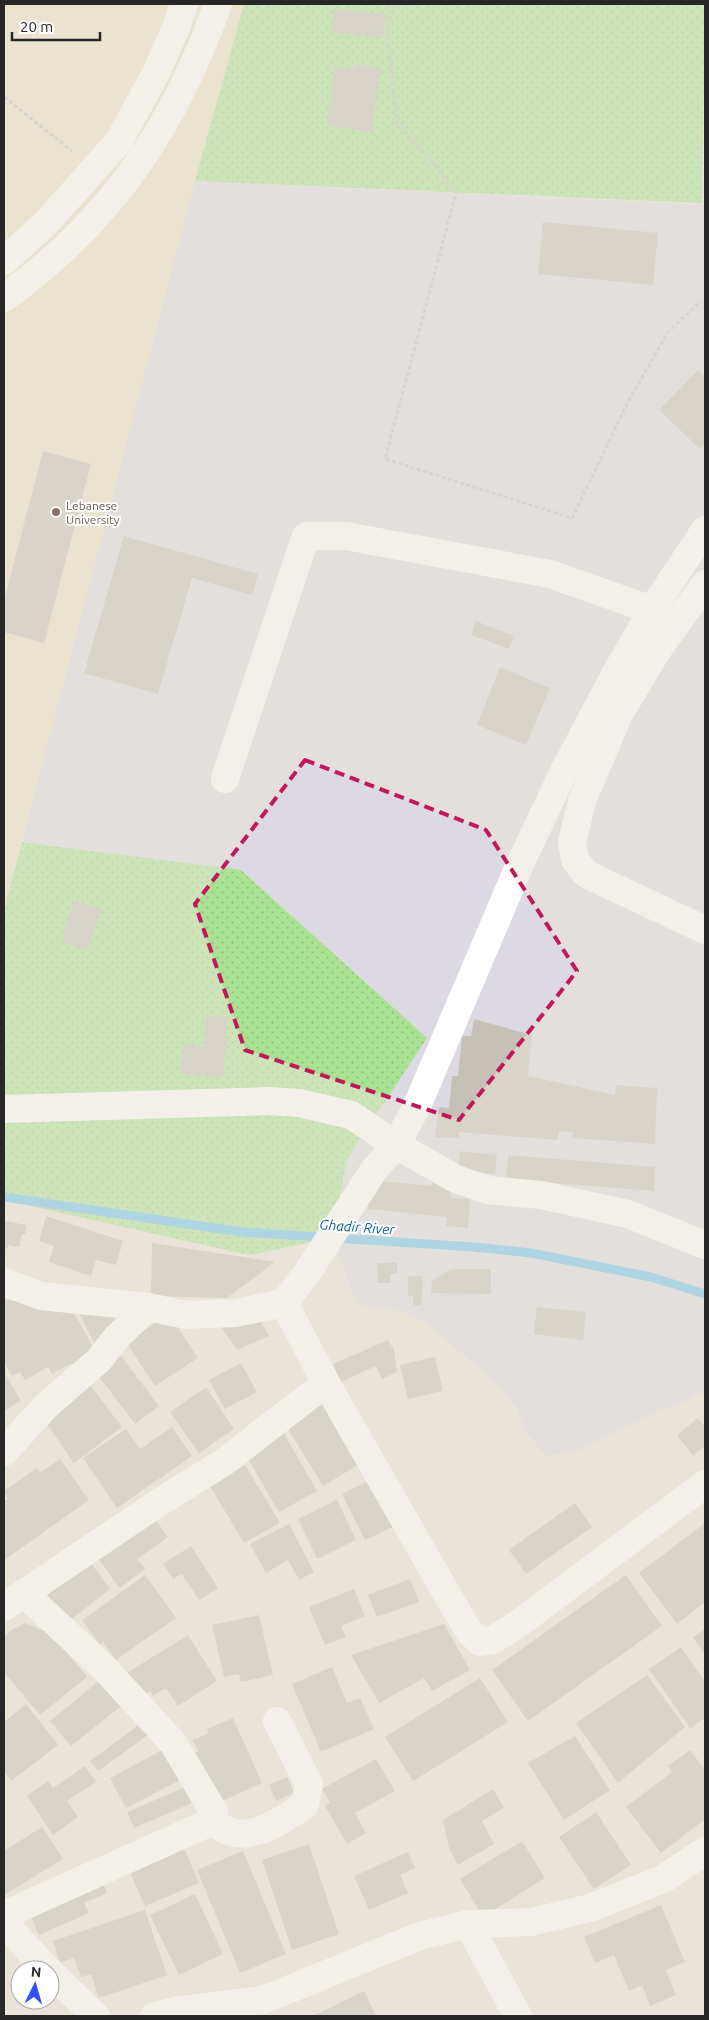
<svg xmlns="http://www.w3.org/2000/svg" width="709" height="2020" viewBox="0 0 709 2020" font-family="Ubuntu,sans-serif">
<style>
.industrial{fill:#dcd9e2}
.education{fill:#ece2c6}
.grass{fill:url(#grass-dots)}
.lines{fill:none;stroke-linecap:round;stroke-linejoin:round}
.stream{stroke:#68c4ee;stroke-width:9}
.building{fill:#c5c0b8}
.path{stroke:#c3c3c3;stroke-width:3;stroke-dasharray:4 2.5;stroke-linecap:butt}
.minor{stroke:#fff;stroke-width:28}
.marked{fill:none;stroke:#c2185b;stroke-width:4;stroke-dasharray:10 6;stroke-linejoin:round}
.education-dot{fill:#8d6e63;stroke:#fff;stroke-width:2}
.labels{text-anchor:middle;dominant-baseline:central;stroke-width:4;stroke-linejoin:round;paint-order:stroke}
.education-label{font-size:12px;fill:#785e54;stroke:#fff;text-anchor:start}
.water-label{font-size:14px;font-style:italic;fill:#0c6095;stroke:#fff}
</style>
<defs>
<pattern id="grass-dots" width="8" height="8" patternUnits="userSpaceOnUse" patternTransform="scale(1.25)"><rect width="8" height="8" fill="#aae293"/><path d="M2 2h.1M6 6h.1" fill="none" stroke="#92c27f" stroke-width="1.8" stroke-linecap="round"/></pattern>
</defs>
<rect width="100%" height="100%" fill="#eae3d8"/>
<!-- industrial -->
<polygon class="industrial" points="195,181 705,205 705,1390 690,1399 661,1410 579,1450 546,1456 526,1432 515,1406 488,1375 427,1324 403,1312 357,1304 345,1273 332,1238 347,1159 426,1038 241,870 22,842"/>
<!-- education -->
<polygon class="education" points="4,4 244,4 195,181 4,910"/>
<!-- grass -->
<g class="grass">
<polygon points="244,4 705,4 702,203 195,181"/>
<polygon points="22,842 241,870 427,1038 347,1159 332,1238 249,1255 4,1200 4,910"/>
</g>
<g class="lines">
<!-- stream -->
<polyline class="stream" points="4,1197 242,1232 474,1247 531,1253 651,1277 705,1294"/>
</g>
<!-- building -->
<g class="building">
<polygon points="335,9 385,15 382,38 332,32"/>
<polygon points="355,64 381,68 371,132 327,125 335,66 354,69"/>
<polygon points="543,222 658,233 653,285 538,274"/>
<polygon points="698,370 705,377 705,443 700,449 659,410"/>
<polygon points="43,451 91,464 44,643 4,632 4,601"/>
<polygon points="124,536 258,574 252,595 192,578 158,694 84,673"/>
<polygon points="476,621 514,636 509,649 471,635"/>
<polygon points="500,667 550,688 526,745 477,725"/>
<polygon points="74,901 100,909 88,949 62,942"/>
<polygon points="206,1016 227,1017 224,1077 181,1074 183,1045 204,1046"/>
<polygon points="474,1019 532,1035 528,1076 615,1095 616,1085 657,1088 655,1144 572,1138 573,1132 559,1131 557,1140 459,1132 459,1138 435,1137 439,1107 449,1108 452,1076 458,1076 462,1036 471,1036"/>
<polygon points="460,1151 497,1155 495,1174 458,1170"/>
<polygon points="508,1155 655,1167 654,1191 506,1179"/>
<polygon points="371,1180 432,1186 433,1180 446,1182 446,1190 452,1190 451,1198 470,1199 468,1228 446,1226 447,1217 368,1209"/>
<polygon points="46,1216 123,1241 116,1265 96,1260 91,1276 49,1262 54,1246 39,1241"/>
<polygon points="4,1221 27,1225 25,1234 22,1234 19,1247 8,1245 7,1249 4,1248"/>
<polygon points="152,1243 275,1262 227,1298 151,1296"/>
<polygon points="377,1263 397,1263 397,1274 390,1274 390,1283 378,1283"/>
<polygon points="451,1269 491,1269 491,1294 431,1293 432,1281"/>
<polygon points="408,1276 423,1276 421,1305 413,1305 413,1296 408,1296"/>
<polygon points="4,1300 49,1302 55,1312 69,1304 97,1354 74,1367 72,1363 52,1374 48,1367 25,1380 20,1372 12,1376 4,1362"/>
<polygon points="74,1303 129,1308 95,1345"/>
<polygon points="537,1307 586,1312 583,1340 534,1334"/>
<polygon points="169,1314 198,1358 155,1386 126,1342"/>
<polygon points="257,1314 269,1336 237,1350 218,1323"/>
<polygon points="388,1340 394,1350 397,1372 382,1379 376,1366 341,1382 333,1364"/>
<polygon points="121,1356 159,1406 135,1424 97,1374"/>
<polygon points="435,1357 443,1391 408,1399 400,1365"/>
<polygon points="241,1363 257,1392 225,1409 209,1380"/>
<polygon points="4,1372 21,1401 4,1411"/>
<polygon points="87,1381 122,1427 74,1463 43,1419"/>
<polygon points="206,1387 234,1429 199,1453 170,1412"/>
<polygon points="327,1392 368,1459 323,1486 282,1419"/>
<polygon points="698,1418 705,1427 705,1446 693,1456 677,1435"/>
<polygon points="172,1427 192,1456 117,1508 83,1458 126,1429 140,1449"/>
<polygon points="283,1432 317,1491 279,1512 245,1454"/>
<polygon points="60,1459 89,1500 4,1560 4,1502 8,1499 4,1491 37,1468 40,1473"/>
<polygon points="245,1465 280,1523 244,1543 210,1486"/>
<polygon points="376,1477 399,1524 365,1540 342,1494"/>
<polygon points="337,1500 356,1540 317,1559 298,1519"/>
<polygon points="575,1503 592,1527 526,1574 509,1550"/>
<polygon points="150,1512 168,1537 137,1559 145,1569 120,1588 94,1553"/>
<polygon points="705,1523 705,1602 677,1624 639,1573"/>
<polygon points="289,1524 314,1572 299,1580 288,1560 266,1573 250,1544"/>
<polygon points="191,1546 218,1588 199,1600 182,1574 173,1579 163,1564"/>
<polygon points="87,1558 110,1589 65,1624 37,1595"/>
<polygon points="145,1575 176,1618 116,1660 103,1642 100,1645 82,1620"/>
<polygon points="626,1575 662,1626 528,1721 492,1670"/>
<polygon points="410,1579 419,1602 377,1617 368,1595"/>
<polygon points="354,1589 365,1616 341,1626 346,1637 325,1645 309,1607"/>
<polygon points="259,1615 273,1675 241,1682 239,1674 224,1677 212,1625"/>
<polygon points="25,1623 52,1634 87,1677 40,1715 4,1672 4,1638 10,1631"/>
<polygon points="444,1624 470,1670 432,1691 424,1678 379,1703 351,1655"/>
<polygon points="705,1629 705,1655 693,1637"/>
<polygon points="188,1635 217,1681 178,1706 166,1688 153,1696 151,1691 140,1697 125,1674"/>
<polygon points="681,1647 705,1682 705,1718 690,1728 649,1669"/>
<polygon points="332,1667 347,1703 360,1698 374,1729 321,1752 292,1684"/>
<polygon points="647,1675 685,1727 618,1783 576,1723"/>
<polygon points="105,1676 126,1702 71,1746 50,1721"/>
<polygon points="480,1678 508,1722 413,1781 385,1737"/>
<polygon points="26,1704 58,1745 11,1781 4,1771 4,1722"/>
<polygon points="233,1718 262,1783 222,1801 216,1787 209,1789 193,1754 198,1752 193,1740 209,1733 207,1729"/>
<polygon points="140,1724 148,1735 98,1771 90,1761"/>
<polygon points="575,1736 610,1790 564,1820 528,1763"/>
<polygon points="168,1747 184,1778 126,1808 110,1778"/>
<polygon points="690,1750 705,1770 705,1819 661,1853 626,1807 672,1772 668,1766"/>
<polygon points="376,1759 395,1791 355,1813 366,1833 347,1844 325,1806 330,1803 322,1789"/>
<polygon points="85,1766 96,1782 67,1801 78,1817 53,1835 27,1796 48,1781 53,1788"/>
<polygon points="287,1777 294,1793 276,1801 269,1785"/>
<polygon points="186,1787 192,1803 134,1828 127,1812"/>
<polygon points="493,1789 504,1808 482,1821 494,1844 458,1865 449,1848 443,1820"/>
<polygon points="596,1812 631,1865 594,1889 559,1837"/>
<polygon points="42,1827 63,1859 4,1895 4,1851"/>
<polygon points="180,1839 199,1883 145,1906 126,1863"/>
<polygon points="522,1841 545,1878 483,1917 460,1879"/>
<polygon points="309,1844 339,1934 292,1950 262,1860"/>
<polygon points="243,1851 286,1954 240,1973 197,1870"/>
<polygon points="408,1852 415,1868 400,1875 408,1893 369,1910 354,1876"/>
<polygon points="100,1875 107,1893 84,1903 89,1913 39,1935 27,1907"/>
<polygon points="195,1894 223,1954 179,1975 150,1915"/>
<polygon points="661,1905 685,1962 666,1970 676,1995 650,2006 642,1985 629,1991 614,1955 595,1963 584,1937"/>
<polygon points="145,1910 167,1975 99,1998 91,1974 81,1977 74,1958 60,1963 53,1941"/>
<polygon points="364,1991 376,2016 313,2016"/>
</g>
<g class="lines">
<!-- path -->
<g class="path">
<polyline points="390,4 388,38 397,123 417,143 456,193 385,459 572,518 628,402 668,332 701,301"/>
<polyline points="4,97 72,151"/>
</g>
<!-- minor -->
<g class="minor">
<polyline points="4,261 46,223 119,141 157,71 177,25 184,4"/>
<path d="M4 298C111 221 174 127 218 4"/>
<polyline points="705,584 658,649 619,714 582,801 572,842 575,860 586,874 705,930"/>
<polyline points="225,779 306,536 346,536 550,574 652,610"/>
<polyline points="4,1109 269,1101 299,1103 351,1115 396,1145 456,1179 488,1190 541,1195 628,1214 705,1245"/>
<polyline points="4,1282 41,1296 148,1307 186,1315 235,1313 284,1303 307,1273 374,1170 396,1145 417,1106 520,864 564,771 617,671 652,610 705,530"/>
<polyline points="326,1383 448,1596 468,1630 480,1642 493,1640 518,1624 705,1484"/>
<polyline points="4,1452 46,1406 99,1360 116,1338 148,1307"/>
<polyline points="4,1607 158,1503 224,1462 326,1383 284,1303"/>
<path d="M213 1821C218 1825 224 1830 230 1832 254 1840 286 1818 305 1805L309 1784 277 1721"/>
<polyline points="4,1915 213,1821 214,1812 173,1743 107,1671 24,1593"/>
<polyline points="4,1923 48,1970"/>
<polyline points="468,1924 518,2016"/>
<polyline points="50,1972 96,2016"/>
<polyline points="154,2016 175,2011 263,2000 420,1936 468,1924 531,1922 590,1908 663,1879 705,1851"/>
</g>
</g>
<!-- marked area -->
<path d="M0 0H709V2020H0ZM305 760 486 830 577 971 459 1120 245 1050 195 904Z" fill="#eae3d8" fill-opacity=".55" fill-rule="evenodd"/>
<path class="marked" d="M305 760 486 830 577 971 459 1120 245 1050 195 904Z"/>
<!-- markers -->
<circle class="education-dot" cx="56" cy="512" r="5"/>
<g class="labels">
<!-- education labels -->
<g class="education-label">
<text x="66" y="505">Lebanese<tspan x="66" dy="14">University</tspan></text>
</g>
<!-- water labels -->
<g class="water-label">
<text transform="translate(357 1227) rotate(4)">Ghadir River</text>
</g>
</g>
<!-- border -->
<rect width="709" height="2020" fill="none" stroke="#272727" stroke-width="10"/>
<!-- north arrow -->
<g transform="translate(35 1985) rotate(5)"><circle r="24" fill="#ffffff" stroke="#a9a9a9"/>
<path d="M0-4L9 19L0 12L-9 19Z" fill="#3450fa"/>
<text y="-8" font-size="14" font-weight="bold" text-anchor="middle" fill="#272727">N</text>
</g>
<!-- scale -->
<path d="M12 32v8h88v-8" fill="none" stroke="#272727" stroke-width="2.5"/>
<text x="20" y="32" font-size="15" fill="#272727" stroke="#ffffff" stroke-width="4" paint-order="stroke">20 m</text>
</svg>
